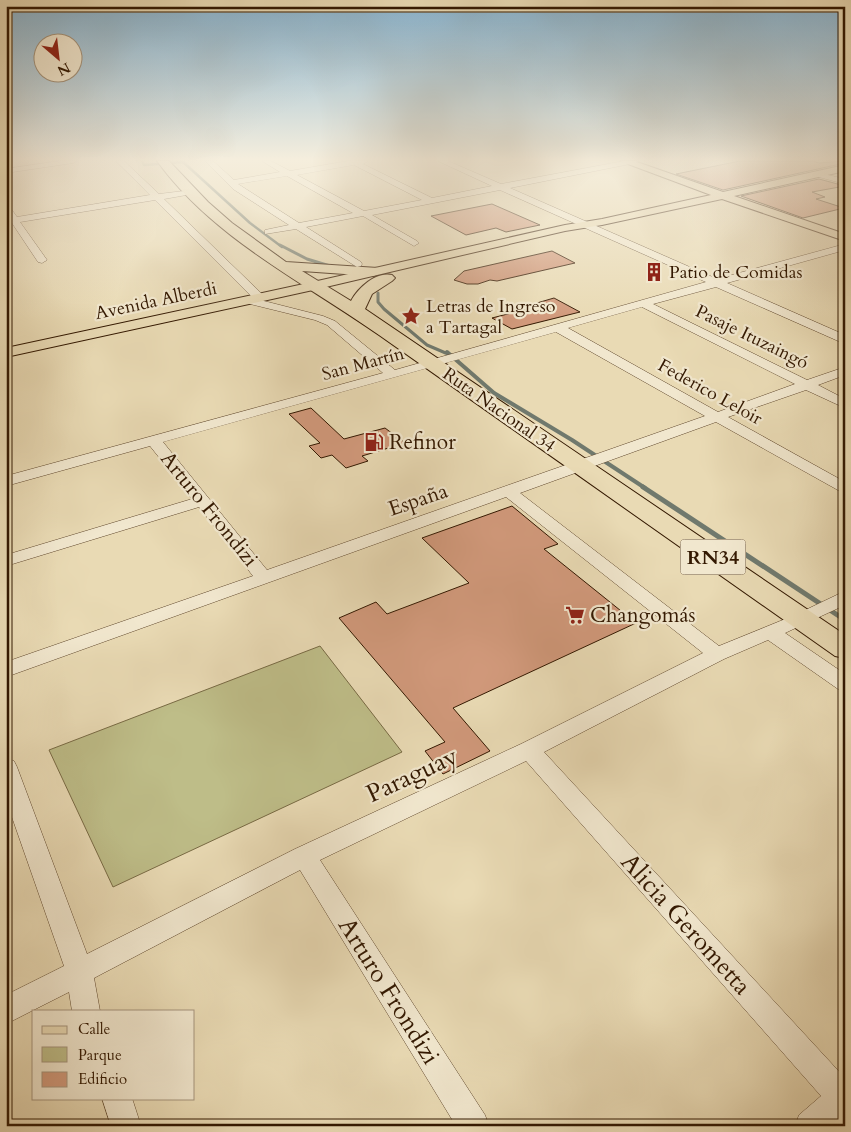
<svg xmlns="http://www.w3.org/2000/svg" width="851" height="1132" viewBox="0 0 851 1132" font-family="Cardo,serif">
<style>
.green{fill:#bebd88;stroke:#786a44}
.lines{fill:none;stroke-linecap:round;stroke-linejoin:round}
.stream-far3{stroke:#70796d;stroke-width:2.5}
.stream-far2{stroke:#70796d;stroke-width:3}
.stream-far1{stroke:#70796d;stroke-width:4}
.stream{stroke:#70796d;stroke-width:5}
.building{fill:#d1997b;stroke:#331801}
.minor-casing{stroke:#60482e;stroke-width:1}
.major-casing{stroke:#331801;stroke-width:2}
.highway-casing{stroke:#331801;stroke-width:2}
.minor{fill:#f1e7ce;fill-rule:evenodd}
.major{fill:#e9dab4;fill-rule:evenodd}
.highway{fill:#e9dab4;fill-rule:evenodd}
.labels{text-anchor:middle;dominant-baseline:central;stroke-width:4.5;stroke-linejoin:round;paint-order:stroke}
.far-poi-label{font-size:18px;fill:#331801;stroke:#f1e7ce;text-anchor:start}
.far-street-label{font-size:18px;fill:#331801;stroke:#f1e7ce}
.shield{fill:#f1e7ce;stroke:#6c563e;stroke-width:1}
.shield-label{font-size:20px;font-weight:bold;fill:#331801}
.poi-label{font-size:21px;fill:#331801;stroke:#f1e7ce;text-anchor:start}
.street-label{font-size:21px;fill:#331801;stroke:#f1e7ce}
.near-street-label{font-size:25px;fill:#331801;stroke:#f1e7ce}
</style>
<rect width="100%" height="100%" fill="#e9dab4"/>
<filter id="stains"><feTurbulence type="fractalNoise" baseFrequency=".004" numOctaves="4"/><feColorMatrix values="0 0 0 0 .2 0 0 0 0 .09 0 0 0 0 .02 0 0 0 .5 -.17"/></filter>
<radialGradient id="worn" r=".72"><stop offset=".6" stop-color="#630" stop-opacity="0"/><stop offset="1" stop-color="#630" stop-opacity=".3"/></radialGradient>
<!-- green -->
<polygon class="green" points="320,646 402,752 113,887 49,750"/>
<g class="lines">
<!-- stream-far3 -->
<g class="stream-far3">
<polyline points="142,161 144,165 183,162"/>
<polyline points="182,161 250,223 282,247"/>
</g>
<!-- stream-far2 -->
<g class="stream-far2">
<polyline points="280,245 307,259 330,266"/>
<polyline points="378,293 378,302 384,309 427,345 448,354"/>
</g>
<!-- stream-far1 -->
<polyline class="stream-far1" points="447,352 494,393 572,440 645,488"/>
<!-- stream -->
<polyline class="stream" points="643,487 845,620"/>
</g>
<!-- building -->
<g class="building">
<polygon points="740,161 813,161 819,163 845,161 845,163 723,190 676,174"/>
<polygon points="819,179 845,186 812,192 825,197 816,199 844,208 803,218 741,196"/>
<polygon points="492,204 540,225 506,232 496,228 466,235 431,216"/>
<polygon points="552,251 575,263 497,281 490,280 478,284 467,284 454,280 464,271"/>
<polygon points="554,298 580,312 512,329 492,318 535,307 530,305"/>
<polygon points="311,408 344,439 385,428 405,443 362,456 368,461 346,468 332,455 321,458 309,446 320,443 289,414"/>
<polygon points="512,506 558,544 544,549 636,623 453,708 490,751 443,774 425,751 445,742 339,618 376,602 387,614 469,583 422,538"/>
</g>
<g class="lines">
<!-- minor casing -->
<g class="minor-casing">
<g id="minor">
<polygon points="59,161 77,161 73,163 6,173 6,169"/>
<path d="M116 161H124L159 194 192 190V194L164 199 263 295 265 297 260 300 323 316 335 321 395 370 706 282 500 190 372 215 417 241 419 243 414 246 363 216 306 227 361 262 362 264 361 266 357 267 296 229 265 234V230L289 225 233 189 205 161H213L234 180 280 172 262 161H271L290 171 348 161H368L363 164 432 198 492 186 438 161H448L501 184 624 161H639L635 163 510 188 717 279 845 244V250L727 283 845 335V344L716 287 653 304 807 380 845 367V375L818 385 845 399V408L806 390 728 417 845 482V494L716 422 520 493 719 646 795 615 845 591V605L785 633 845 674V691L838 689 768 640 724 659 544 752 845 1078V1116L834 1126H795L799 1115 821 1096 526 761 320 860 485 1115 489 1126H456L300 870 94 978 100 1011H72L69 992 6 1024V995L64 966 6 800V758L14 761 17 767 87 954 295 849 521 744 703 653 506 497 6 677V662L253 576 199 507 6 566V555L192 499 150 446 6 486V476L383 373 327 325 315 320 242 302 240 300 242 298 254 299 155 200 20 222 47 260 42 263 38 262 12 223 6 224V218H8L6 205 9 206 17 217 150 195ZM354 165 422 200 364 211 297 175ZM287 176 351 212 353 213 299 223 238 184ZM642 307 795 384 718 412 568 328ZM556 332 705 416 267 570 163 442Z"/>
<polygon points="815,172 845,179 845,184 815,176"/>
<polygon points="102,1098 132,1098 141,1126 111,1126"/>
</g>
</g>
<!-- major casing -->
<g class="major-casing">
<polygon id="major" points="620,161 634,161 723,192 845,165 845,171 734,196 845,234 845,241 722,199 602,225 565,231 313,290 6,357 6,348 313,282 565,225 602,219 711,195"/>
</g>
<!-- highway casing -->
<g class="highway-casing">
<path id="highway" d="M157 161H169L208 202 232 223 286 262 378 268 381 271 378 274 373 276 302 271 351 301C358 288 376 271 392 275L395 278 392 281 372 294 365 309 845 635V658L835 656C683 549 531 442 379 335 302 281 214 239 157 161Z"/>
</g>
<!-- minor -->
<use href="#minor" class="minor"/>
<!-- major -->
<use href="#major" class="major"/>
<!-- highway -->
<use href="#highway" class="highway"/>
</g>
<!-- sky -->
<linearGradient id="sky" x2="0" y2="1"><stop stop-color="#88b6d4"/><stop offset="0.5" stop-color="#f5eedd"/><stop offset="1" stop-color="#f5eedd" stop-opacity="0"/></linearGradient>
<rect width="851" height="319" fill="url(#sky)"/>
<!-- icons -->
<defs>
<g id="building-bare" transform="scale(1.5)"><path d="M-4-6H4V6H1V3H-1V6H-4ZM-2.5-4.3h1.7v1.8h-1.7ZM.8-4.3h1.7v1.8H.8ZM-2.5-1h1.7V.8h-1.7ZM.8-1h1.7V.8H.8Z" fill="#8f2418" stroke="#f1e7ce" stroke-width="2.5" paint-order="stroke"/></g>
<g id="sight-bare" transform="scale(1.5)"><path d="M0-6L1.8-2.2L6-1.7L2.9 1.2L3.7 5.4L0 3.3L-3.7 5.4L-2.9 1.2L-6-1.7L-1.8-2.2Z" fill="#8f2418" stroke="#f1e7ce" stroke-width="2.5" paint-order="stroke"/></g>
<g id="fuel-bare" transform="scale(1.5)"><path d="M-5.5-6h7V0h2V4h1.3V-2.5L3-4.5l.8-.8L6-3V5H2.5V1h-1V6h-7ZM-4.2-4.7v3.2H.2V-4.7Z" fill="#8f2418" stroke="#f1e7ce" stroke-width="2.5" paint-order="stroke"/></g>
<g id="supermarket-bare" transform="scale(1.5)"><path d="M-6-5.5h2.5l.6 2H6L4.5 2H-2.5L-4.4-4H-6ZM-1.5 3.2a1.3 1.3 0 1 0 .1 0ZM3 3.2a1.3 1.3 0 1 0 .1 0Z" fill="#8f2418" stroke="#f1e7ce" stroke-width="2.5" paint-order="stroke"/></g>
</defs>
<g fill-rule="evenodd">
<use href="#building-bare" x="654" y="272"/>
<use href="#sight-bare" x="411" y="316"/>
<use href="#fuel-bare" x="374" y="442"/>
<use href="#supermarket-bare" x="575" y="615"/>
</g>
<g class="labels">
<!-- far-poi labels -->
<g class="far-poi-label">
<text x="669" y="272">Patio de Comidas</text>
<text x="426" y="306">Letras de Ingreso<tspan x="426" dy="21">a Tartagal</tspan></text>
</g>
<!-- far-street labels -->
<g class="far-street-label">
<text transform="translate(156 301) rotate(-12)">Avenida Alberdi</text>
<text transform="translate(752 337) rotate(26)">Pasaje Ituzaingó</text>
<text transform="translate(363 364) rotate(-15)">San Martín</text>
<text transform="translate(710 392) rotate(29)">Federico Leloir</text>
<text transform="translate(499 410) rotate(35)">Ruta Nacional 34</text>
</g>
<!-- shield labels -->
<rect class="shield" x="680.5" y="539.5" width="65" height="35" rx="4"/>
<g class="shield-label">
<text x="713" y="557">RN34</text>
</g>
<!-- poi labels -->
<g class="poi-label">
<text x="389" y="442">Refinor</text>
<text x="590" y="615">Changomás</text>
</g>
<!-- street labels -->
<g class="street-label">
<text transform="translate(418 500) rotate(-19)">España</text>
<text transform="translate(209 509) rotate(51)">Arturo Frondizi</text>
</g>
<!-- near-street labels -->
<g class="near-street-label">
<text transform="translate(412 775) rotate(-25)">Paraguay</text>
<text transform="translate(686 924) rotate(48)">Alicia Gerometta</text>
<text transform="translate(389 991) rotate(58)">Arturo Frondizi</text>
</g>
</g>
<!-- margin -->
<rect width="851" height="1132" fill="none" stroke="#e9dab4" stroke-width="25"/>
<rect x="8" y="8" width="836" height="1117" fill="none" stroke="#331801" stroke-width="2.5"/>
<rect x="12" y="12" width="826" height="1107" fill="none" stroke="#331801"/>
<!-- legend -->
<rect x="32" y="1010" width="162" height="90" fill="#f1e7ce" stroke="#a5947c"/>
<rect x="42" y="1026" width="25" height="8" fill="#e9dab4" stroke="#a5947c"/>
<text x="78" y="1034" font-size="15" fill="#331801">Calle</text>
<rect x="42" y="1047" width="25" height="15" fill="#bebd88" stroke="#a5947c"/>
<text x="78" y="1060" font-size="15" fill="#331801">Parque</text>
<rect x="42" y="1072" width="25" height="15" fill="#d1997b" stroke="#a5947c"/>
<text x="78" y="1084" font-size="15" fill="#331801">Edificio</text>
<!-- north arrow -->
<g transform="translate(58 58) rotate(152)"><circle r="24" fill="#f1e7ce" stroke="#a5947c"/>
<path d="M0-4L9 19L0 12L-9 19Z" fill="#8f2418"/>
<text y="-8" font-size="14" font-weight="bold" text-anchor="middle" fill="#331801">N</text>
</g>
<rect width="100%" height="100%" filter="url(#stains)"/>
<rect width="100%" height="100%" fill="url(#worn)"/>
</svg>
